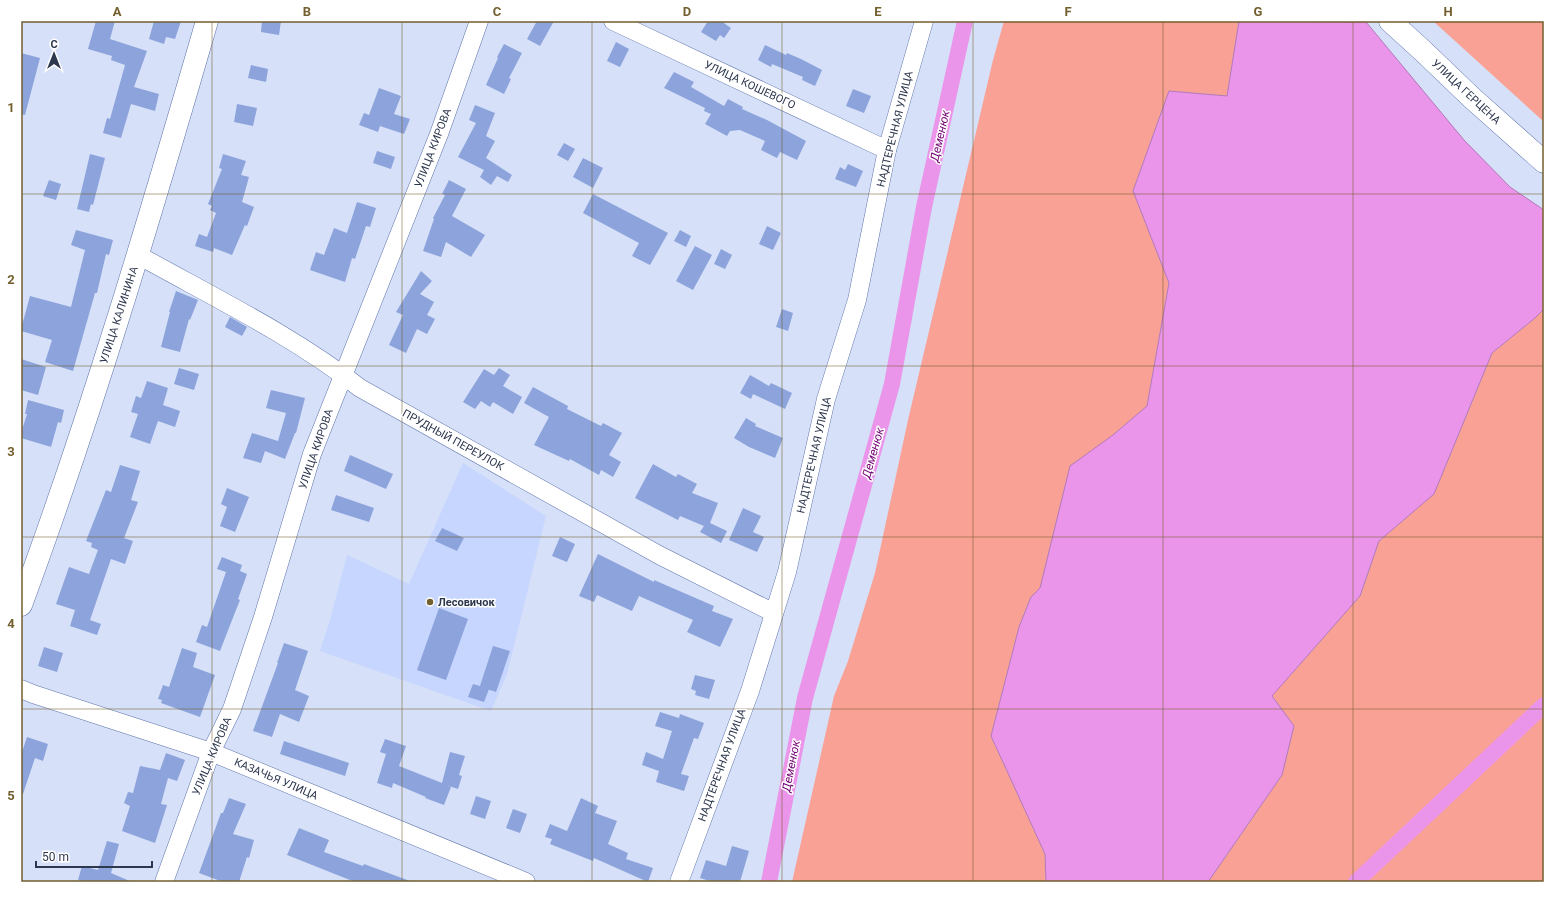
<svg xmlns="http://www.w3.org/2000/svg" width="1565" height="903" viewBox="0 0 1565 903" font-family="Roboto,sans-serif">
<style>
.built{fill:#c6d6fe}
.green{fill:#faa196}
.water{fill:#ea95e9;stroke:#b179ba}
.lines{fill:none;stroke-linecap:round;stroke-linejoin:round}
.canal{stroke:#ea95e9;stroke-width:16}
.building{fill:#8ca3dc}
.minor-casing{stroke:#6075ac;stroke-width:19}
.tertiary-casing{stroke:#6075ac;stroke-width:23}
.secondary-casing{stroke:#6075ac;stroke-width:23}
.minor{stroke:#fff;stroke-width:18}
.tertiary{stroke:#fff;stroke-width:22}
.secondary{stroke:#fff;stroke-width:22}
.grid{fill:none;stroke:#735f2e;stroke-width:1;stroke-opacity:0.55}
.poi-dot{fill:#735f2e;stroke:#fff;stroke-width:1.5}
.labels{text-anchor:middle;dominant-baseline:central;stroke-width:3;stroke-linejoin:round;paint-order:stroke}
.street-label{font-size:11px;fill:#2d374e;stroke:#fff}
.poi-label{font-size:11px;font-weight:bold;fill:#2d374e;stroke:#fff;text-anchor:start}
.water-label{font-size:12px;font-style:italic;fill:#720274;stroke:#fff}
.neatline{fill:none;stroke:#735f2e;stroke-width:1.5}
.grid-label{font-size:13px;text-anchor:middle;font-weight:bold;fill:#735f2e}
</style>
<rect width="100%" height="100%" fill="#d6e0f8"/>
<!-- built -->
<polygon class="built" points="463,463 546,516 507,674 491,711 320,651 330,620 347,555 409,584"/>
<!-- green -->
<g class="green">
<polygon points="1004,21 1239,21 1227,96 1169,91 1133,191 1169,283 1147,406 1113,435 1040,588 1031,597 1019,627 991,736 1045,854 1046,882 792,882 834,696 848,661 875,573 908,420 993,60"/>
<polygon points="1433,21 1544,21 1544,122"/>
<polygon points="1544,309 1544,882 1208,882 1282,775 1294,726 1272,696 1360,596 1379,541 1434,494 1492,353 1535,318"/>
</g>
<!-- water -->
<polygon class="water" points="1239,21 1366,22 1464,140 1510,187 1544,210 1544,309 1535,318 1492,353 1434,494 1379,541 1360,596 1272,696 1294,726 1282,775 1208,882 1046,882 1045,854 991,736 1019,627 1031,597 1040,588 1070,466 1113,435 1147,406 1169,283 1133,191 1169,91 1227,96"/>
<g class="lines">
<!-- canal -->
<g class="canal">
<polyline points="769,882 805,698 892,384 924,207 965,21"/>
<polyline points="1356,882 1544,705"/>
</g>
</g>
<!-- building -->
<g class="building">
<polygon points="96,21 115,21 110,39 147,51 134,87 159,94 155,111 131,104 121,138 103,133 107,118 110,119 125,65 111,60 112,56 88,49"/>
<polygon points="154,21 181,21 175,39 166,37 164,44 149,39"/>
<polygon points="262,21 281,21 279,35 261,32"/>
<polygon points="537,21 554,21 540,46 527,39"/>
<polygon points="708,21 721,21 731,28 724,38 720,35 716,41 701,32"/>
<polygon points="616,42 629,49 620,67 607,61"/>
<polygon points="504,44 522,53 509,78 511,79 504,94 486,85 498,58 497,57"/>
<polygon points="765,45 786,55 787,53 801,59 822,70 815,86 802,80 803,77 772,64 771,67 758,60"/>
<polygon points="21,53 40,58 25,115 21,114"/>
<polygon points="251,65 268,69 266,82 248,78"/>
<polygon points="674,72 694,82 691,87 724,106 728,99 743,107 742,109 767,120 806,141 797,160 780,152 777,158 761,150 765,141 740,130 730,131 727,136 705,124 711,114 704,111 705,108 664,88"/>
<polygon points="379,88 401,96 394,114 410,119 404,134 380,126 378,132 359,125 364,113 369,115"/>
<polygon points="853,89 871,96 864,113 846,106"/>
<polygon points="237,104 257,108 253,126 234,122"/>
<polygon points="475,105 495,113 486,136 495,141 486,158 512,175 508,182 497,176 491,185 480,177 484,170 458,157 476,123 469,120"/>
<polygon points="564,143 575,149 568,161 557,155"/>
<polygon points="377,151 395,157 391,169 373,163"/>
<polygon points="90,154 105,158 93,205 91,204 89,212 77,209"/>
<polygon points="223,154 246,161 241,175 249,177 242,202 254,207 247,226 245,225 232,255 214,248 213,252 195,246 199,234 207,237 216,213 210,210 212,206 208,204 222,169 219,168"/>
<polygon points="583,158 603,168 593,188 573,177"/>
<polygon points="848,164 863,171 856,187 835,179 840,167 845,170"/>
<polygon points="49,180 61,184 56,200 43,196"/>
<polygon points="449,180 466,189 452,216 485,235 471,257 446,242 441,257 423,251 434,219 433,218 445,195 442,194"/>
<polygon points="593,194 668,233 650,265 632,256 639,243 583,213"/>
<polygon points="357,202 376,208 370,227 366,226 355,259 352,258 345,282 310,270 316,252 324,255 334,228 347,233"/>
<polygon points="767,226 781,233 773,250 759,244"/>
<polygon points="76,230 113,240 109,255 106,254 97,293 95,293 73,371 45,362 52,340 21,331 21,329 30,296 71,307 85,250 71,245"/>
<polygon points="680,230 691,236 686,247 674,241"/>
<polygon points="695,246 712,255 693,290 676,281"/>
<polygon points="721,249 732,255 725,269 714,264"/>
<polygon points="421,271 432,281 420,294 434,302 427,315 435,319 427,334 417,329 406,353 389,345 403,315 396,312"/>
<polygon points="176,291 198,300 190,320 189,319 180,352 161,347 170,312 169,312"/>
<polygon points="782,309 793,313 788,331 776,327"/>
<polygon points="230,317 247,327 242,336 225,327"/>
<polygon points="21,359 46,367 38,395 21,390"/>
<polygon points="179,368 199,374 194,390 174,384"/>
<polygon points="499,368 510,375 503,386 522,397 513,414 493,402 490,407 481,401 475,409 463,402 484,369 494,375"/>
<polygon points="750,375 769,386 771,383 792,393 785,409 753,394 751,399 740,393"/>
<polygon points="147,381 168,388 163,405 180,411 175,427 158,421 150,444 130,437 138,414 131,412 136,396 141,398"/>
<polygon points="533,387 568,406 567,409 601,426 603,423 622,433 609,455 621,462 613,477 601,470 599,475 570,459 569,461 534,445 549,417 524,403"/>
<polygon points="271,390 305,398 296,433 295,433 285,459 265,451 261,463 243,458 252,433 278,441 286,413 266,408"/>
<polygon points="28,400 64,410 61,423 58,422 51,447 21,438 21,433 27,414 25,414"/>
<polygon points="746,418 756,424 755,426 783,438 775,458 749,447 734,438"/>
<polygon points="350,455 393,474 386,489 344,471"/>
<polygon points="653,464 676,477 678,474 697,484 692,493 718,503 710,523 727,531 721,543 700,532 704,526 680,516 678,520 635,498"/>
<polygon points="120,465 140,471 131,500 138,502 124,538 133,541 125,564 111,559 90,620 101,624 97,635 70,626 75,610 56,604 69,567 89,574 98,550 91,547 92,543 86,541 106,490 111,492"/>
<polygon points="227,488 249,497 235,532 220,526 227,507 221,504"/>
<polygon points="336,495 374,508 369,522 331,510"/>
<polygon points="743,508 761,516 753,532 764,537 757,552 729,540"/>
<polygon points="442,528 464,538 457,551 435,541"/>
<polygon points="560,537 575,544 567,562 552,556"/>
<polygon points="598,554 654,582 654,580 714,606 712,611 733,619 720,647 687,632 693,620 639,596 632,611 597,595 594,602 579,596"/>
<polygon points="222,557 242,565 240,571 247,574 238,599 240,600 234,615 220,651 196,642 202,625 207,627 226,572 217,569"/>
<polygon points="439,608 468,619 446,680 417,670"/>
<polygon points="284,643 308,651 295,690 309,696 299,722 280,714 272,737 253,731 278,663 277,663"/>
<polygon points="493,646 510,651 496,692 481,687 489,689 484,702 468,697 473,684 480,686"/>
<polygon points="44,647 63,653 57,672 38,666"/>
<polygon points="182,648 197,653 193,667 215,675 200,717 161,703 162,700 158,699 163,685 169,687"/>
<polygon points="695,675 715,680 709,699 695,695 696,691 691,689"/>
<polygon points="660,712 679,718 680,714 704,723 698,739 694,738 681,774 689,776 684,791 656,782 659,771 642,765 646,752 663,759 672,731 655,726"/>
<polygon points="27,737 48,744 43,761 35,758 23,794 21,794 21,755"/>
<polygon points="385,739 406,746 399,766 442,783 450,752 465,756 459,775 462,776 458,789 446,785 451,787 444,805 425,798 426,797 393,783 392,788 377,783 386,754 380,752"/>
<polygon points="284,741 349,763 345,776 280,754"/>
<polygon points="166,753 185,760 177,781 168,778 161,804 167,805 155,843 122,831 130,806 124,803 128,792 133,793 140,766 160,770"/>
<polygon points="476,796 491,801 485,819 470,814"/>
<polygon points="229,798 246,804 233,834 254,840 249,858 247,857 239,882 223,882 199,873 221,813 223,813"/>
<polygon points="581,798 598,806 595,813 617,821 608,844 628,853 626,859 653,868 648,882 594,858 593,861 550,844 552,839 545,837 550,824 567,831"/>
<polygon points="513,809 527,814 520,833 506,828"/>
<polygon points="299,828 329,840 324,852 363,866 364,864 410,881 410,882 355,882 287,855"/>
<polygon points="107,841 119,844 111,873 132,882 86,882 78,880 82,866 98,870"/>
<polygon points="732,846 749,851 740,882 713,882 700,878 706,860 726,866"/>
</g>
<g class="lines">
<!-- minor casing -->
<g class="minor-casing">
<g id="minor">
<polyline points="613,21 887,150"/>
<path d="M138 255C213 297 292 335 360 388L659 555 774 613"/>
<polyline points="21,689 33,694 211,752 526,882"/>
<polyline points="164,882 211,752 232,709 263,617 312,454 439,134 479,21"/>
<polyline points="679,882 750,691 787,572 826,399 857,300 887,150 924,21"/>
</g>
</g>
<!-- tertiary casing -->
<g class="tertiary-casing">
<path id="tertiary" d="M21 605C92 413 150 217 207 21"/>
</g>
<!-- secondary casing -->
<g class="secondary-casing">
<polyline id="secondary" points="1390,21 1423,51 1472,98 1544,162"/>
</g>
<!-- minor -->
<use href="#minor" class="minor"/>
<!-- tertiary -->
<use href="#tertiary" class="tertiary"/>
<!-- secondary -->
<use href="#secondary" class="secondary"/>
</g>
<!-- grid -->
<path class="grid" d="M212 21V882M402 21V882M592 21V882M782 21V882M973 21V882M1163 21V882M1353 21V882M21 194H1544M21 366H1544M21 537H1544M21 709H1544"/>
<!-- markers -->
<circle class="poi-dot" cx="430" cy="602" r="4"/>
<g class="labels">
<!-- street labels -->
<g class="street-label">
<text transform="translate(750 85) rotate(25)">УЛИЦА КОШЕВОГО</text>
<text transform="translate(1466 92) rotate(43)">УЛИЦА ГЕРЦЕНА</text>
<text transform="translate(895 129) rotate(-76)">НАДТЕРЕЧНАЯ УЛИЦА</text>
<text transform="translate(433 148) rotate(-69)">УЛИЦА КИРОВА</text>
<text transform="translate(119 315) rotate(-72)">УЛИЦА КАЛИНИНА</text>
<text transform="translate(453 440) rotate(29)">ПРУДНЫЙ ПЕРЕУЛОК</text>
<text transform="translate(316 449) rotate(-71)">УЛИЦА КИРОВА</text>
<text transform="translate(814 455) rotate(-77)">НАДТЕРЕЧНАЯ УЛИЦА</text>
<text transform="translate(212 756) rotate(-67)">УЛИЦА КИРОВА</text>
<text transform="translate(722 765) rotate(-70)">НАДТЕРЕЧНАЯ УЛИЦА</text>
<text transform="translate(276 779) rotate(23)">КАЗАЧЬЯ УЛИЦА</text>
</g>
<!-- poi labels -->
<g class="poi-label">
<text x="438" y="602">Лесовичок</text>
</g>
<!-- water labels -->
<g class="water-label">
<text transform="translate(940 136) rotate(-77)">Деменюк</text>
<text transform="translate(873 453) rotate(-74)">Деменюк</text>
<text transform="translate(791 766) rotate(-79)">Деменюк</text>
</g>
</g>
<!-- border -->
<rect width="1565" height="903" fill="none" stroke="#ffffff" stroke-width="44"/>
<!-- north arrow -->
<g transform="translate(54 54)" stroke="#ffffff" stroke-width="3" paint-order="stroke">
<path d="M0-3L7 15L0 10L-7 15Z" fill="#2d374e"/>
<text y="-6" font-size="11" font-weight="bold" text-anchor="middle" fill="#2d374e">С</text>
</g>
<!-- scale -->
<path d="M36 861v6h116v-6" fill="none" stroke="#2d374e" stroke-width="2"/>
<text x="42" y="861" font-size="12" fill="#2d374e" stroke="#ffffff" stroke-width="3" paint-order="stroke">50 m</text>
<rect x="22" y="22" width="1521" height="859" class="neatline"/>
<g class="grid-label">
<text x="117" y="16">A</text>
<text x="307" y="16">B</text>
<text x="497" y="16">C</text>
<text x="687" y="16">D</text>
<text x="878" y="16">E</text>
<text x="1068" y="16">F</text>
<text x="1258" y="16">G</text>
<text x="1448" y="16">H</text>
<text x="11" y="112">1</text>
<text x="11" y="284">2</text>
<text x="11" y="456">3</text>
<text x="11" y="628">4</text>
<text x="11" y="800">5</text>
</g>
</svg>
